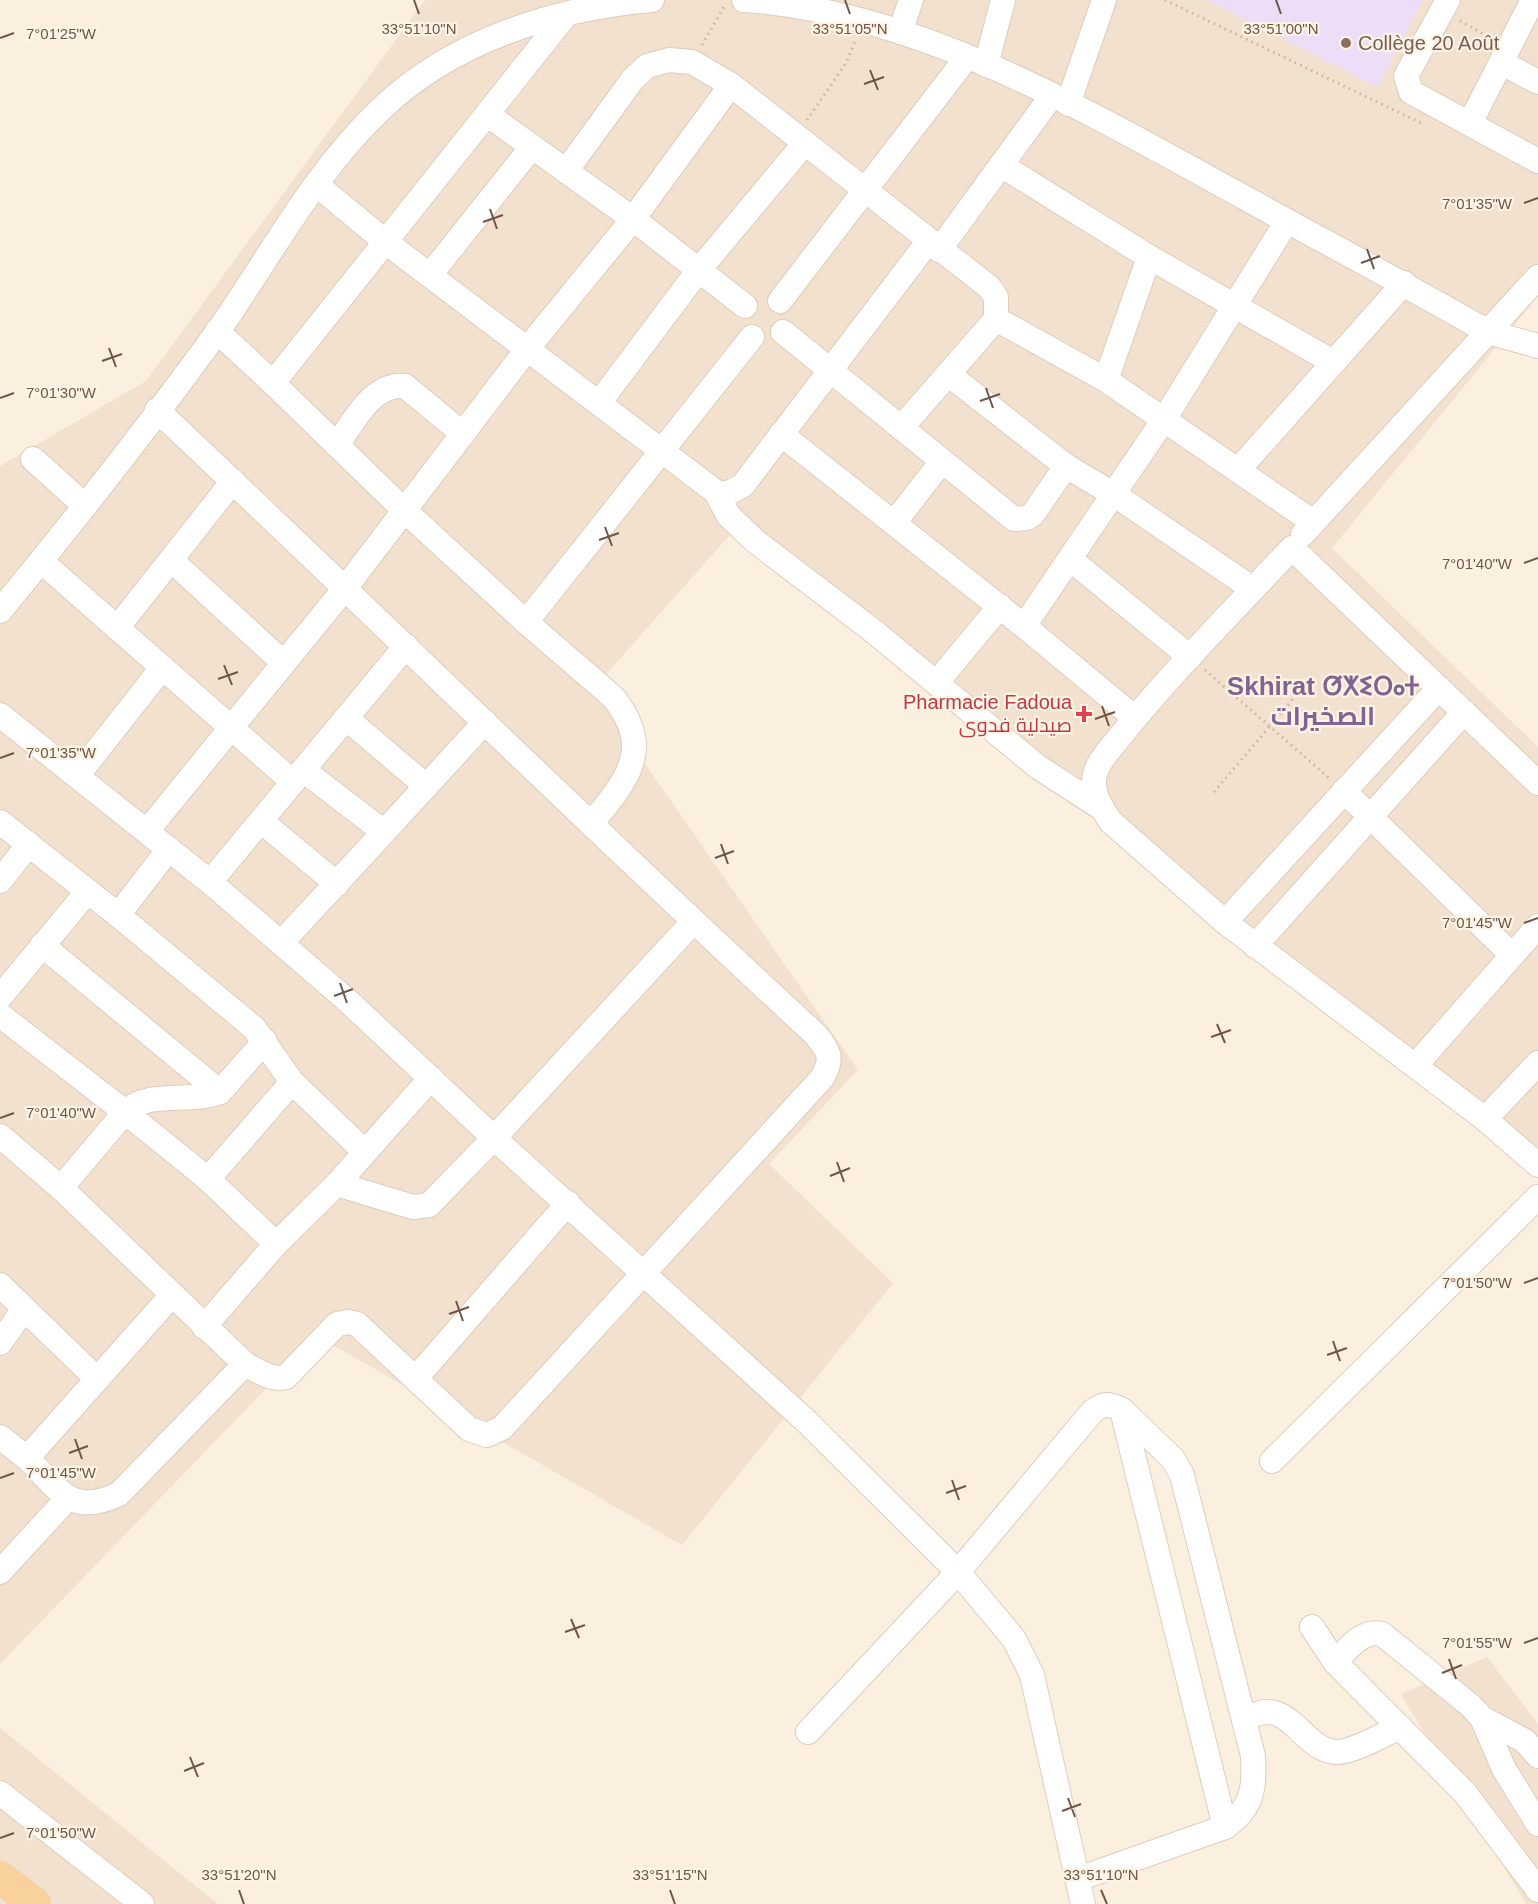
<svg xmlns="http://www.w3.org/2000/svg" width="1538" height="1904" viewBox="0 0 1538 1904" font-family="Helvetica,Cairo,'Noto Sans Tifinagh',sans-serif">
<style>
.residential{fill:#f2e1cf}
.education{fill:#edddf7}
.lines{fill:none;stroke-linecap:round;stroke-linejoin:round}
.minor-casing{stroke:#deccbc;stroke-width:26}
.major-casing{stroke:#dad3d0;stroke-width:33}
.path{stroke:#d3b09c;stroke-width:3;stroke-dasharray:1.5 4.5;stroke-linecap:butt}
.minor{stroke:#fff;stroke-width:24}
.major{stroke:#f8d29a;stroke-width:32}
.ticks{fill:none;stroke:#705649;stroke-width:2}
.education-dot{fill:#8d6e63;stroke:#fef4e5;stroke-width:2}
.health-dot{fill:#e0444e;stroke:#fef4e5;stroke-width:2}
.labels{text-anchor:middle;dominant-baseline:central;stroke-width:4.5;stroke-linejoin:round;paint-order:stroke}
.education-label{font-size:20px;fill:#785e54;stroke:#fef4e5;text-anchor:start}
.health-label{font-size:20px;fill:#be3a42;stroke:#fef4e5;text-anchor:end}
.district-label{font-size:26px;font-weight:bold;fill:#826493;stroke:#fef4e5}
.ticks-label{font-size:15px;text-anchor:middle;fill:#705649;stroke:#fef4e5;stroke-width:4.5;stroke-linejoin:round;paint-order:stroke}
</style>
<rect width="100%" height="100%" fill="#fbf0e0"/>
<!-- residential -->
<g class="residential">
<polygon points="425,0 1538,0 1538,296 1332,548 1538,747 1538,1178 745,518 593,689 858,1070 769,1164 893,1283 682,1545 317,1336 0,1664 0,466 146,381"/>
<polygon points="1487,1657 1538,1724 1538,1904 1526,1904 1401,1694"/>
<polygon points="0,1728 218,1904 0,1904"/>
</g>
<!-- education -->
<polygon class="education" points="1207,0 1423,0 1377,87"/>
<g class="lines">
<!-- minor casing -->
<g class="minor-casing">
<g id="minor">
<path d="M744 0C919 12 1087 111 1238 194 1321 240 1405 284 1488 332L1538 346"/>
<polyline points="1448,0 1406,76 1411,92 1538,161"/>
<polyline points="900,32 911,0"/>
<polyline points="1502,63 1538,82"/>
<polyline points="986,65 1003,0"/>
<polyline points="1068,104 1104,0"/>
<polyline points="488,115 633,219 745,306"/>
<polyline points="1470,123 1533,0"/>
<polyline points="1001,165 1149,257 1333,362"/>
<polyline points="566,171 633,79 647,66 669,60 692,62 731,85"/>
<polyline points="317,185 387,243 716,492 727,494 743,485 928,242"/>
<polyline points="939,250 1051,97"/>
<polyline points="1149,257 1106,380 1313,522"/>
<polyline points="430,275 531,148"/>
<polyline points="780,301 967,57"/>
<polyline points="996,319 1106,380"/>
<polyline points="217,331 273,383 565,16"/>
<polyline points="783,332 1014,519 1027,518 1033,514 1066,466"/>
<path d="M948 374 1066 466 1115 495 1253 589C1209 636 1163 683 1123 733 1114 745 1101 757 1096 771 1089 789 1101 808 1111 822L1225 922 1485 1119 1538 1165"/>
<polyline points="273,383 404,510 526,622 752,337"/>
<polyline points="599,403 698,271 805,143"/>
<polyline points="781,434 1024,626"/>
<path d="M337 445C354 421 372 383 405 386L463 434"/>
<polyline points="33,459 84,505"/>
<polyline points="1239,469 1404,283"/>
<polyline points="716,492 728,515 755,541 872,630 1038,767 1100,807"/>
<polyline points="894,523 942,461"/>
<polyline points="1303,534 1538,277"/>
<polyline points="1070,559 1190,657"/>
<polyline points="171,560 284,663"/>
<polyline points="41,561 293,782"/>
<polyline points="1253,589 1292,548 1538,783"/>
<path d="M0 611C75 520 149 426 218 331 270 257 314 172 381 109 452 41 555 8 652 0"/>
<path d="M526 622 613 697C655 749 627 780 591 824"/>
<polyline points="117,628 233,481"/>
<polyline points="937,682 1000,606"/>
<polyline points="0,715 210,882 348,1001 494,1138 806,1421 958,1572 1014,1639 1032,1675 1083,1904"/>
<polyline points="346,718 426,786"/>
<polyline points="1135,718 1024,626 1165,418 1287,221"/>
<polyline points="77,776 162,668"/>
<polyline points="1344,791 1512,955"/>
<polyline points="261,821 337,884"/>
<polyline points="0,822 118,915 169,849"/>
<polyline points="147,831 346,587 528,348 633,219 731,85 989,287 996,297 996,319 901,428"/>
<polyline points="384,832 485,722"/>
<polyline points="0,881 29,844"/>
<polyline points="210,882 406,646"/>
<polyline points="118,915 254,1028 292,1082"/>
<polyline points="1225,922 1439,688"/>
<polyline points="281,943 384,832 303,770"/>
<polyline points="42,945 220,1092 265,1041"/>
<polyline points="1255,946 1464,712"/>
<polyline points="0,997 88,891"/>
<path d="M0 1015 125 1112C150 1089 189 1104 220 1092"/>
<polyline points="1415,1066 1538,926"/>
<polyline points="1485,1119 1538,1063"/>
<path d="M0 1136 61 1188 245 1364C258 1371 272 1381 286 1377L337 1324 348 1322 357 1324 469 1429 487 1435 502 1428 822 1078C834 1058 829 1051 815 1034 592 829 377 617 157 410"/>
<polyline points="208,1179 292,1082 364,1151"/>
<polyline points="337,1184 413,1207 429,1205 494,1138 693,922"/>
<polyline points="61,1188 125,1112 208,1179 276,1244"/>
<polyline points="0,1285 97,1379"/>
<polyline points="204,1327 276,1244 337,1184 431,1078"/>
<polyline points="0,1343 24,1309"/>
<polyline points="416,1378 568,1203"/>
<polyline points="1122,1410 1225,1827"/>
<polyline points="0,1437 27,1458 172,1295"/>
<path d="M27 1458C60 1490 71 1517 119 1494L245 1364"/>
<polyline points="1272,1461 1538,1197"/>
<polyline points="0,1572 68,1498"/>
<polyline points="1312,1627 1335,1662 1465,1793 1538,1890"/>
<path d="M1335 1662C1348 1649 1362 1629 1382 1634L1471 1706 1482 1718 1504 1769 1538 1824"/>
<polyline points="1482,1718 1525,1741 1538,1756"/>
<path d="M1244 1720C1289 1691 1299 1749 1336 1752 1352 1753 1384 1734 1400 1727"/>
<path d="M808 1732 958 1572 1092 1412C1103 1403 1110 1403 1122 1410L1173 1459 1182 1475 1253 1756C1255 1787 1253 1808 1225 1827L1078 1879"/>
<polyline points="0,1793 142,1904"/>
</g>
</g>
<!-- major casing -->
<g class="major-casing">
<polyline id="major" points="0,1877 35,1904"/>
</g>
<!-- path -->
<g class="path">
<polyline points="1165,0 1423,124"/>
<polyline points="1460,21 1491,38"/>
<polyline points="702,45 724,7"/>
<polyline points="807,120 846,63 856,39"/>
<polyline points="1205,670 1329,778"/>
<polyline points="1214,792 1300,691"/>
</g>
<!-- minor -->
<use href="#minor" class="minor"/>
<!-- major -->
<use href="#major" class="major"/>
</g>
<!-- ticks -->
<path class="ticks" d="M414 0 419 14M845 0 850 14M1276 0 1281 14M0 38 14 33M870 70 878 90M864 84 884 77M1524 203 1538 198M490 209 497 229M483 222 503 215M1367 249 1374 269M1361 263 1380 256M109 348 116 367M102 361 122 354M986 388 993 408M0 398 14 393M980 401 1000 394M605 527 612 546M599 540 619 533M1524 563 1538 558M224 665 232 685M218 679 238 672M1102 706 1109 726M1095 719 1115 712M0 758 14 753M721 844 728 864M715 858 734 851M1524 923 1538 918M340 983 347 1003M334 996 353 989M1217 1024 1225 1043M1211 1037 1231 1030M0 1118 14 1113M837 1162 844 1182M830 1176 850 1168M1524 1283 1538 1278M456 1301 463 1321M449 1314 469 1307M1333 1341 1340 1361M1327 1355 1347 1348M75 1439 82 1459M69 1453 88 1446M0 1478 14 1473M952 1480 959 1500M946 1493 966 1486M571 1619 579 1638M565 1632 585 1625M1524 1643 1538 1638M1449 1659 1456 1679M1442 1673 1462 1665M190 1757 198 1777M184 1771 204 1763M1068 1798 1075 1817M1062 1811 1081 1804M0 1838 14 1833M239 1890 244 1904M670 1890 675 1904M1101 1890 1107 1904"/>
<!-- markers -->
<circle class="education-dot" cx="1346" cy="43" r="6"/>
<path class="health-dot" d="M1081 705h6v6h6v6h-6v6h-6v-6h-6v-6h6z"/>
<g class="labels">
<!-- education labels -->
<g class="education-label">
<text x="1358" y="43">Collège 20 Août</text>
</g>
<!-- health labels -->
<g class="health-label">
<text x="1072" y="702">Pharmacie Fadoua<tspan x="1072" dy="23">صيدلية فدوى</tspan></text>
</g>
<!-- district labels -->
<g class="district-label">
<text x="1323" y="686">Skhirat ⵚⵅⵉⵔⴰⵜ<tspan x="1323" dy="30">الصخيرات</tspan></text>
</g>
</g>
<g class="ticks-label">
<text x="419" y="34">33°51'10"N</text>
<text x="850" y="34">33°51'05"N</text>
<text x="1281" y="34">33°51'00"N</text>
<text x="61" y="39">7°01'25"W</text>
<text x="1477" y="209">7°01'35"W</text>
<text x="61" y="398">7°01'30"W</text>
<text x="1477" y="569">7°01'40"W</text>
<text x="61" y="758">7°01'35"W</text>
<text x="1477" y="928">7°01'45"W</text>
<text x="61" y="1118">7°01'40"W</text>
<text x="1477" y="1288">7°01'50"W</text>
<text x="61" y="1478">7°01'45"W</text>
<text x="1477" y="1648">7°01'55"W</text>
<text x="61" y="1838">7°01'50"W</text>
<text x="239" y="1880">33°51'20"N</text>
<text x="670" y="1880">33°51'15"N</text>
<text x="1101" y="1880">33°51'10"N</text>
</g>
</svg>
